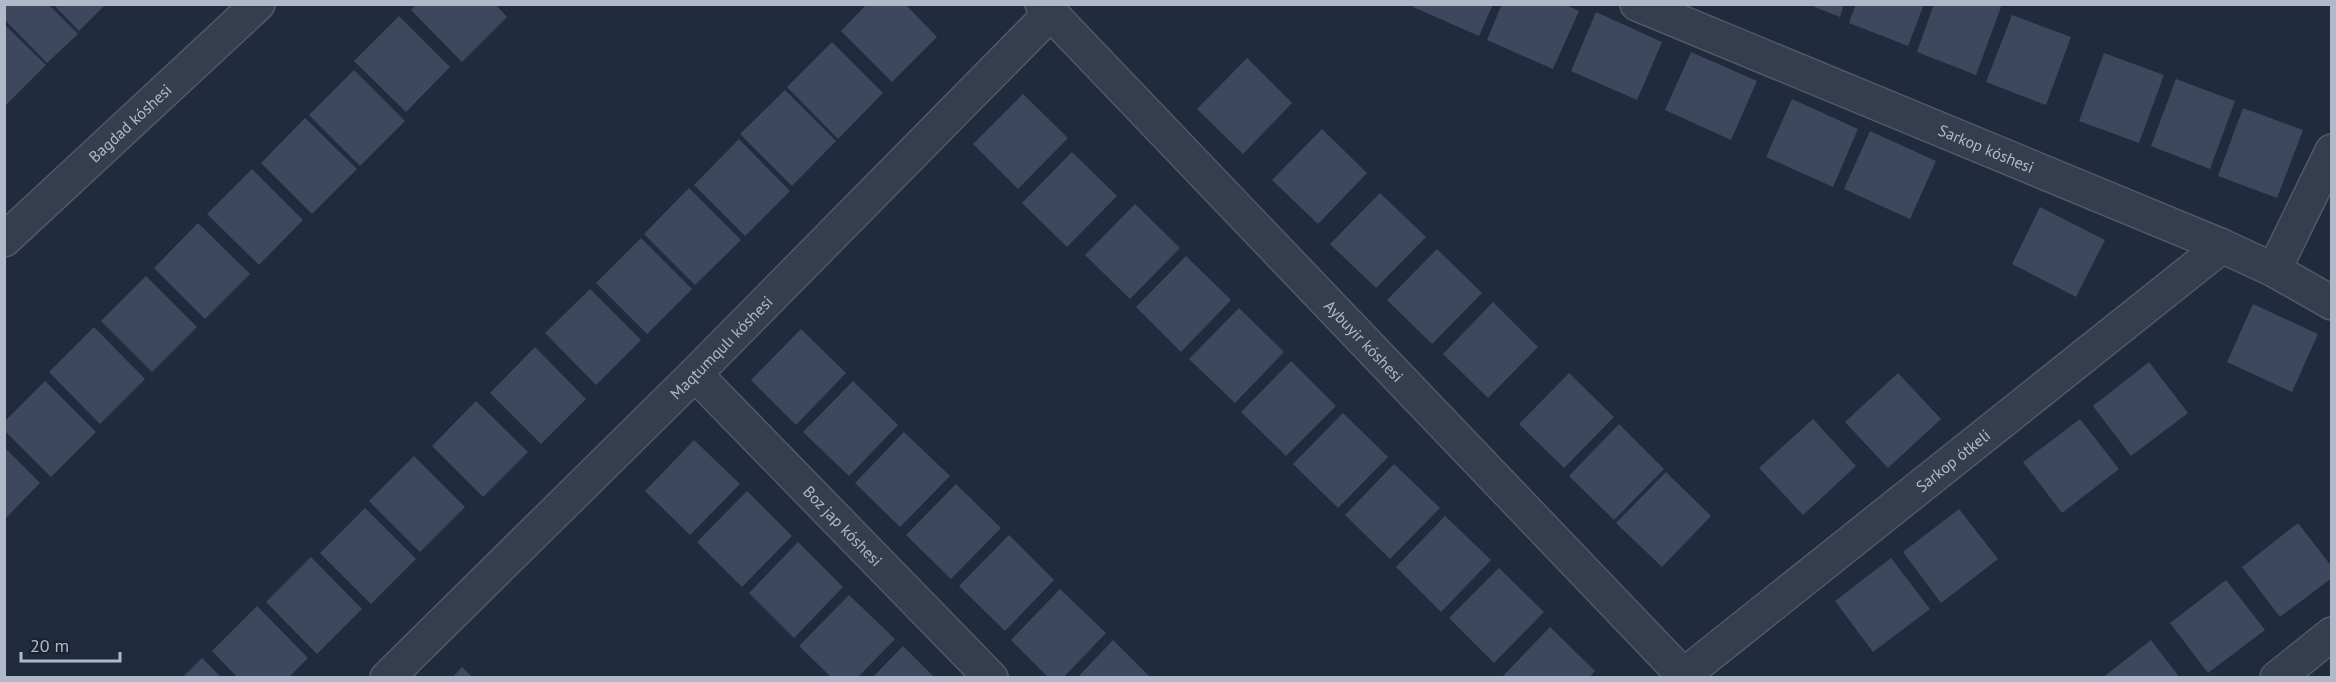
<svg xmlns="http://www.w3.org/2000/svg" width="2336" height="682" viewBox="0 0 2336 682" font-family="'PT Sans',sans-serif">
<style>
.building{fill:#3d475e}
.lines{fill:none;stroke-linecap:round;stroke-linejoin:round}
.street-casing{stroke:#515868;stroke-width:36}
.street{stroke:#353d4e;stroke-width:33}
.labels{text-anchor:middle;dominant-baseline:central;stroke-width:4.5;stroke-linejoin:round;paint-order:stroke}
.street-label{font-size:16px;fill:#b1b8c9;stroke:#1b2232}
</style>
<rect width="100%" height="100%" fill="#212b3e"/>
<!-- building -->
<g class="building">
<polygon points="53,4 106,4 79,31"/>
<polygon points="417,4 495,4 507,17 462,62 411,10"/>
<polygon points="867,4 905,4 937,37 892,82 841,31"/>
<polygon points="1414,4 1493,4 1479,36 1413,7"/>
<polygon points="1502,4 1564,4 1579,11 1553,69 1487,40"/>
<polygon points="1807,4 1844,4 1840,17"/>
<polygon points="1856,4 1924,4 1908,46 1849,23"/>
<polygon points="1934,4 1995,4 2001,7 1976,75 1917,52"/>
<polygon points="7,5 49,5 78,34 47,63 4,19 4,7"/>
<polygon points="1596,12 1662,42 1637,100 1571,71"/>
<polygon points="2012,15 2071,37 2046,105 1986,82"/>
<polygon points="399,16 450,67 406,112 354,61"/>
<polygon points="4,24 46,65 4,107"/>
<polygon points="832,42 883,93 838,139 787,87"/>
<polygon points="1691,52 1757,81 1731,140 1665,110"/>
<polygon points="2104,53 2164,75 2139,143 2079,121"/>
<polygon points="1247,58 1292,103 1243,154 1197,109"/>
<polygon points="354,70 405,121 360,166 309,115"/>
<polygon points="2176,79 2235,101 2210,169 2151,146"/>
<polygon points="785,90 836,141 792,186 740,134"/>
<polygon points="1023,94 1068,138 1018,189 973,144"/>
<polygon points="1792,99 1858,129 1833,187 1766,157"/>
<polygon points="2243,108 2303,130 2277,198 2218,176"/>
<polygon points="305,118 357,169 312,214 261,163"/>
<polygon points="1322,129 1367,173 1318,224 1272,180"/>
<polygon points="1870,131 1936,161 1910,219 1844,189"/>
<polygon points="739,139 790,191 745,236 694,185"/>
<polygon points="1072,152 1117,196 1067,247 1022,203"/>
<polygon points="252,169 303,220 259,265 207,214"/>
<polygon points="689,188 741,240 695,285 644,234"/>
<polygon points="1380,193 1426,237 1376,288 1330,244"/>
<polygon points="1135,204 1180,248 1130,299 1085,255"/>
<polygon points="2040,207 2105,240 2076,297 2012,264"/>
<polygon points="198,223 250,274 205,319 154,268"/>
<polygon points="641,238 692,289 647,334 596,283"/>
<polygon points="1437,249 1482,293 1432,344 1387,300"/>
<polygon points="1186,256 1231,300 1181,352 1136,307"/>
<polygon points="146,276 197,327 152,372 101,321"/>
<polygon points="590,289 641,340 596,385 545,333"/>
<polygon points="1493,302 1538,347 1488,398 1443,354"/>
<polygon points="2253,304 2318,334 2292,392 2227,362"/>
<polygon points="1239,308 1284,352 1235,403 1189,359"/>
<polygon points="94,327 145,379 100,424 49,372"/>
<polygon points="801,329 846,373 796,425 751,380"/>
<polygon points="535,347 586,399 541,444 490,393"/>
<polygon points="1291,361 1336,406 1286,456 1241,412"/>
<polygon points="2149,362 2188,413 2131,456 2093,406"/>
<polygon points="1569,373 1614,417 1564,468 1519,424"/>
<polygon points="1898,373 1941,419 1888,468 1845,422"/>
<polygon points="45,381 96,432 51,477 4,430 4,422"/>
<polygon points="853,381 898,425 849,476 803,432"/>
<polygon points="476,401 528,452 483,497 432,446"/>
<polygon points="1343,413 1388,457 1338,508 1293,464"/>
<polygon points="1813,419 1856,466 1803,515 1759,468"/>
<polygon points="2080,419 2119,469 2062,513 2023,462"/>
<polygon points="1619,424 1664,469 1614,520 1569,476"/>
<polygon points="904,432 950,476 900,527 855,483"/>
<polygon points="694,440 740,484 690,535 645,491"/>
<polygon points="4,447 40,483 4,520"/>
<polygon points="414,456 465,507 420,552 369,501"/>
<polygon points="1394,464 1440,508 1390,559 1345,515"/>
<polygon points="1666,472 1711,516 1662,567 1616,523"/>
<polygon points="956,484 1001,528 951,579 906,535"/>
<polygon points="747,491 792,536 742,587 697,542"/>
<polygon points="365,508 416,559 371,604 320,553"/>
<polygon points="1959,509 1998,559 1941,603 1903,552"/>
<polygon points="1445,516 1491,560 1441,612 1396,567"/>
<polygon points="2298,523 2332,567 2332,578 2280,617 2242,567"/>
<polygon points="1009,535 1054,580 1005,631 959,586"/>
<polygon points="798,542 843,587 794,638 749,593"/>
<polygon points="311,557 362,609 317,654 266,602"/>
<polygon points="1891,558 1930,609 1873,652 1835,601"/>
<polygon points="1499,568 1544,612 1494,663 1449,618"/>
<polygon points="2226,580 2265,630 2208,673 2170,623"/>
<polygon points="1060,589 1106,633 1063,678 1049,678 1011,640"/>
<polygon points="849,595 895,639 857,678 832,678 799,646"/>
<polygon points="257,606 308,658 288,678 238,678 212,651"/>
<polygon points="1550,627 1595,671 1589,678 1501,678"/>
<polygon points="1113,640 1151,678 1077,678"/>
<polygon points="2151,640 2180,678 2102,678"/>
<polygon points="903,646 935,678 872,678"/>
<polygon points="202,658 222,678 182,678"/>
<polygon points="462,667 473,678 452,678"/>
</g>
<g class="lines">
<!-- street casing -->
<g class="street-casing">
<g id="street">
<path id="s1" d="M1042 4 1686 678"/>
<path id="s2" d="M1637 4 2222 246 2274 270 2332 303"/>
<path id="s3" d="M4 240 258 4"/>
<polyline points="2274,270 2332,151"/>
<path id="s4" d="M695 374 991 678"/>
<path id="s5" d="M1684 675 2222 246"/>
<path id="s6" d="M387 678 695 374 1051 13"/>
<polyline points="2277,678 2332,634"/>
</g>
</g>
<!-- street -->
<use href="#street" class="street"/>
</g>
<g class="labels">
<!-- street labels -->
<g class="street-label">
<text stroke="none"><textPath href="#s3" startOffset="172">Bagdad kóshesi</textPath></text>
<text stroke="none"><textPath href="#s2" startOffset="378">Sarkop kóshesi</textPath></text>
<text stroke="none"><textPath href="#s1" startOffset="466">Aybuyir kóshesi</textPath></text>
<text stroke="none"><textPath href="#s6" startOffset="470">Maqtumqulı kóshesi</textPath></text>
<text stroke="none"><textPath href="#s5" startOffset="344">Sarkop ótkeli</textPath></text>
<text stroke="none"><textPath href="#s4" startOffset="212">Boz jap kóshesi</textPath></text>
</g>
</g>
<!-- border -->
<rect width="2336" height="682" fill="none" stroke="#b1b8c9" stroke-width="12"/>
<!-- scale -->
<path d="M21 652v9h99v-9" fill="none" stroke="#b1b8c9" stroke-width="3"/>
<text x="30" y="652" font-size="18" fill="#b1b8c9" stroke="#1b2232" stroke-width="4.5" paint-order="stroke">20 m</text>
</svg>
